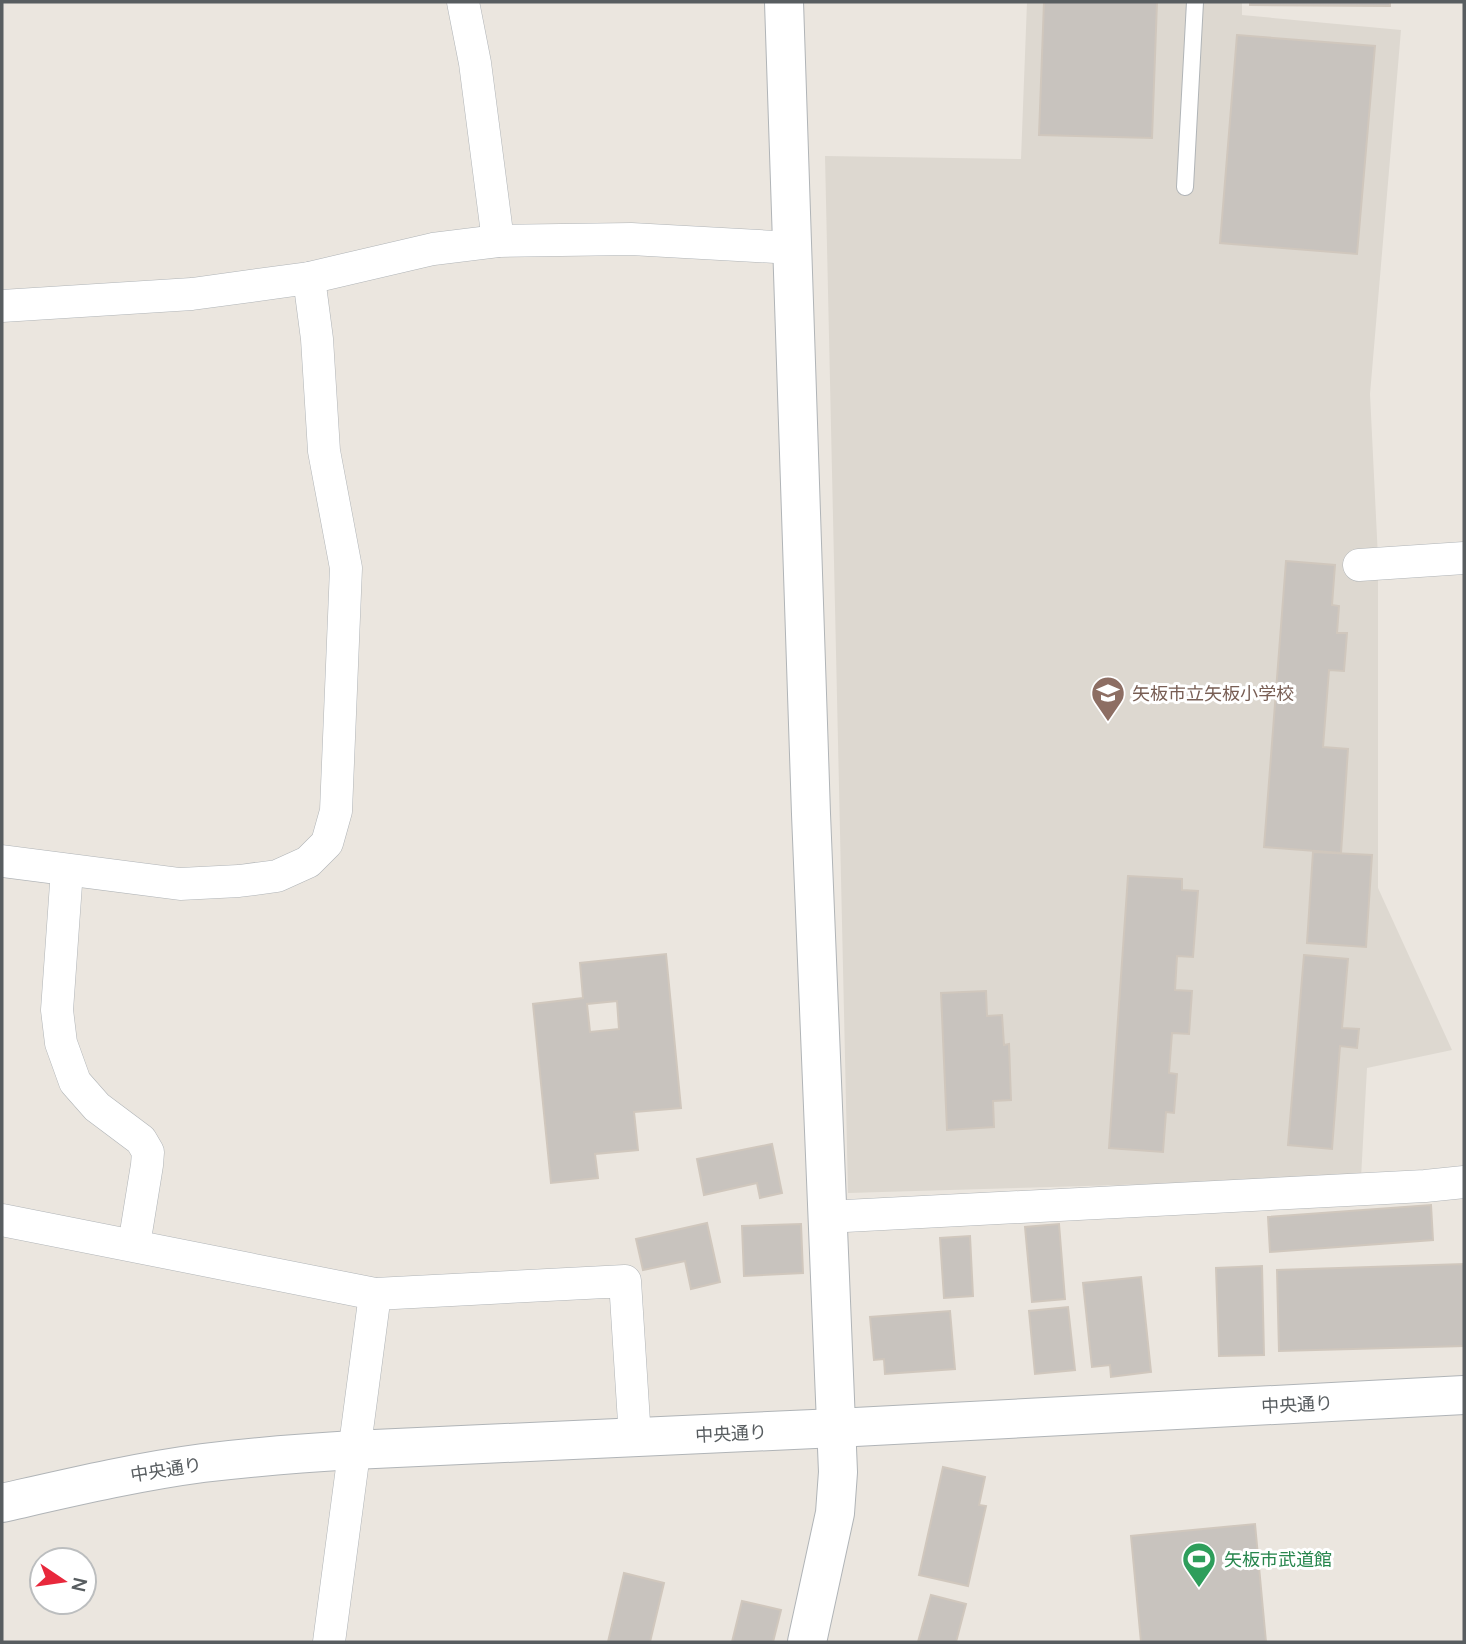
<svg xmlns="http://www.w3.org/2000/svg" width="1466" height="1644" viewBox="0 0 1466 1644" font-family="Manrope,'Noto Sans JP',sans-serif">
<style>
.education{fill:#ddd8d0}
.building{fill:#c8c3be;stroke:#d0c7bd;stroke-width:2;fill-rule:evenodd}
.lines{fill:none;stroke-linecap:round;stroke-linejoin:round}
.service-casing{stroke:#b0b4b7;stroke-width:18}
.minor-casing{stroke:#b0b4b7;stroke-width:33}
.tertiary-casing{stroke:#b0b4b7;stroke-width:40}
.service{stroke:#fff;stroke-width:16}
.minor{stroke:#fff;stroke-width:32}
.tertiary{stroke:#fff;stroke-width:38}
.labels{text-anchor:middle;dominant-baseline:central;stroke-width:6;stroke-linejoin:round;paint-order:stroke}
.education-label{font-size:18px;fill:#785e54;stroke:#fff;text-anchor:start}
.street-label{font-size:18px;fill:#585d60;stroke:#fff}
.leisure-label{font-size:18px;fill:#27864d;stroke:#fff;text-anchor:start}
</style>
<rect width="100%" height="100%" fill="#ebe6df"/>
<!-- education -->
<polygon class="education" points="1027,2 1242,2 1242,15 1401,30 1370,394 1378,558 1378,888 1452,1050 1367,1068 1361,1178 848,1193 825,156 1021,159"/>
<!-- building -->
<g class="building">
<polygon points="1044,2 1157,2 1152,138 1039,135"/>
<polygon points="1250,2 1390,2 1390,6 1250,5"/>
<polygon points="1237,35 1375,46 1357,254 1220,243"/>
<polygon points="1286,561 1335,565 1332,605 1339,606 1337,633 1347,633 1344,671 1329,670 1323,747 1348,749 1341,853 1264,847"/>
<polygon points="1313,852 1372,855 1366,947 1307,943"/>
<polygon points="1128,876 1182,879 1182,890 1198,891 1193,957 1177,956 1175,990 1192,991 1189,1034 1172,1033 1169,1073 1177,1074 1174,1113 1166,1112 1163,1152 1109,1148"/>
<path d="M666 954 681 1108 634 1112 638 1150 595 1154 598 1178 551 1183 533 1004 583 998 580 963ZM617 1001 619 1029 590 1032 587 1004Z"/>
<polygon points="1304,955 1348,959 1342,1028 1359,1029 1357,1048 1340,1046 1332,1149 1288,1145"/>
<polygon points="986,991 987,1016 1002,1015 1004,1045 1009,1044 1011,1100 993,1101 994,1127 947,1130 941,993"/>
<polygon points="772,1144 782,1193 760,1198 757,1183 704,1195 697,1159"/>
<polygon points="1431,1205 1433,1240 1270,1252 1268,1217"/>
<polygon points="707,1223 720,1282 691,1289 685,1261 643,1270 636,1239"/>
<polygon points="801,1224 803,1273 744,1276 742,1226"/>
<polygon points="1059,1224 1065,1299 1032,1302 1025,1227"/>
<polygon points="970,1236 973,1296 944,1298 940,1238"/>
<polygon points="1464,1264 1464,1346 1279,1351 1277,1270"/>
<polygon points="1262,1266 1264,1355 1219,1356 1216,1268"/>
<polygon points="1141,1277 1151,1372 1111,1377 1110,1365 1092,1367 1083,1283"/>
<polygon points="1068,1307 1075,1370 1035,1374 1029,1311"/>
<polygon points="950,1311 955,1369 885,1374 884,1359 874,1360 870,1317"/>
<polygon points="943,1467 985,1477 979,1505 986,1506 968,1586 919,1575"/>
<polygon points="1255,1524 1266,1642 1141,1642 1131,1536"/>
<polygon points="624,1573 664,1583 650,1642 608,1642"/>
<polygon points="931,1595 966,1604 956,1642 918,1642"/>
<polygon points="742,1601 781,1610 773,1642 732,1642"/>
</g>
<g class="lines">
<!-- service casing -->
<g class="service-casing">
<polyline id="service" points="1185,187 1195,2"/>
</g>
<!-- minor casing -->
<g class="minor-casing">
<g id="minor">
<polyline points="463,2 475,63 498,241"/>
<polyline points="2,306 192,294 309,278 433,249 498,241 631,239 793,248"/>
<polyline points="1359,565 1464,558"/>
<polyline points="2,861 180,884 239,881 277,876 308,862 327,843 336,811 346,568 324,451 317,339 309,278"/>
<polyline points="67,870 57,1010 61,1043 75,1082 97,1107 141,1140 148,1152 147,1165 134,1245"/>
<polyline points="826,1217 1425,1186 1464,1182"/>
<polyline points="2,1220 375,1294 625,1281 635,1438"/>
<polyline points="329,1642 375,1294"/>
</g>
</g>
<!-- tertiary casing -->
<g class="tertiary-casing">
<g id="tertiary">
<polyline points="784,2 811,814 838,1472 835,1513 807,1642"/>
<path d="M2 1503C68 1488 135 1472 203 1463 253 1457 303 1453 353 1450L836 1428 1464 1395"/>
</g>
</g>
<!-- service -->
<use href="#service" class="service"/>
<!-- minor -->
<use href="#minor" class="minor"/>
<!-- tertiary -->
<use href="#tertiary" class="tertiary"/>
</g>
<!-- icons -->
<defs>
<g id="school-pin" transform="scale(1.75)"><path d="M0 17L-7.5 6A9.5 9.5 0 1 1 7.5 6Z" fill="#8d6e63" stroke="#fff"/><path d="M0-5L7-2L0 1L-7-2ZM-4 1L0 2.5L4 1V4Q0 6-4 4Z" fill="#fff"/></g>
<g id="stadium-pin" transform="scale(1.75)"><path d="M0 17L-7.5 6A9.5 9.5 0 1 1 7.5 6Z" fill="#2e9e5b" stroke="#fff"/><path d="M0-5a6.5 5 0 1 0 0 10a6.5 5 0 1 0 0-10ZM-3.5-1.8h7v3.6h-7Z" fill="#fff"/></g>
</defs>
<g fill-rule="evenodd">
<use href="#school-pin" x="1108" y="693"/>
<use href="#stadium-pin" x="1199" y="1559"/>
</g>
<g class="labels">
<!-- education labels -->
<g class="education-label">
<text x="1132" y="693">矢板市立矢板小学校</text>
</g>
<!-- street labels -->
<g class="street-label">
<text transform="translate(1297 1404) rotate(-3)">中央通り</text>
<text transform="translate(731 1433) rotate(-3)">中央通り</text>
<text transform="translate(166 1469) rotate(-9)">中央通り</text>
</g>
<!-- leisure labels -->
<g class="leisure-label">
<text x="1224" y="1559">矢板市武道館</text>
</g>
</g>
<!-- border -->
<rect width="1466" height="1644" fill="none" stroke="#585d60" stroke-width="7"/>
<!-- north arrow -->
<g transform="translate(63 1581) rotate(103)"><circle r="33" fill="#ffffff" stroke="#bcbebf" stroke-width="2"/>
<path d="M0-5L12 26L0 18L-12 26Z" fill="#e8283c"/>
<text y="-10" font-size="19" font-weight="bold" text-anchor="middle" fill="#585d60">N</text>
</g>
</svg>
